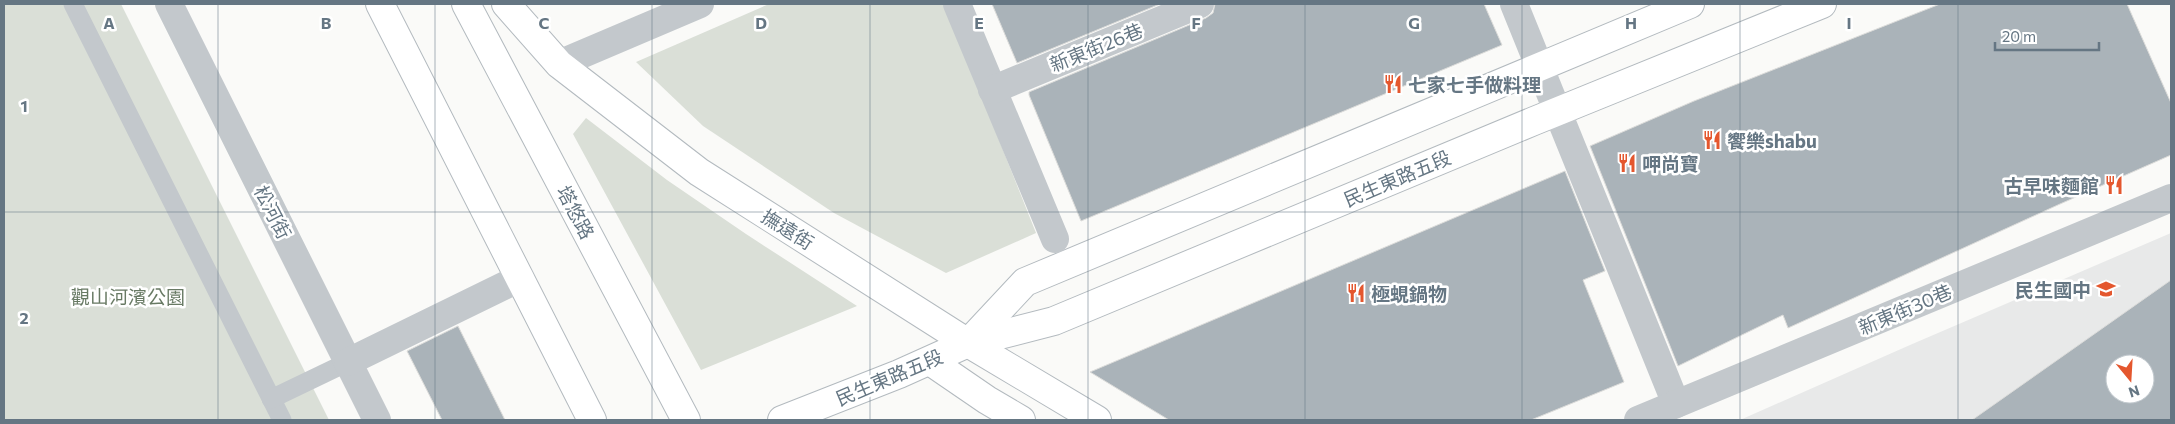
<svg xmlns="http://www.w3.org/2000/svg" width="2175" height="424" viewBox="0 0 2175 424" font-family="Commissioner,'Noto Sans TC',sans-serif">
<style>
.built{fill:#e8e9e9;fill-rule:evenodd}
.green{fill:#dadfd7}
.building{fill:#aab3b9;stroke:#dcdcda;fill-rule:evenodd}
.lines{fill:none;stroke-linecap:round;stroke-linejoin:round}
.secondary-casing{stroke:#b3babf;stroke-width:30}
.lane{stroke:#c3c8cc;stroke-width:19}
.street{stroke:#c3c8cc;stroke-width:28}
.secondary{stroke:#fff;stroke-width:28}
.grid{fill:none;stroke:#657683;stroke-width:1;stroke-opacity:0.55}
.labels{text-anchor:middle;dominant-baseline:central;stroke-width:5;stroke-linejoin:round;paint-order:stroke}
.street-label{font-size:19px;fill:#657683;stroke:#fff}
.poi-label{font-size:19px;font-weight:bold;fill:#657683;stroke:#fff;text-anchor:start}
.park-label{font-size:19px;fill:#687a64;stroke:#fff}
.grid-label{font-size:16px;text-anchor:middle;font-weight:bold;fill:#657683;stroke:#fff;stroke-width:5;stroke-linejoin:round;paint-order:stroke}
</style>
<rect width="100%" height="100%" fill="#fafaf8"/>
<!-- built -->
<path class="built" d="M2171 233V420H1740L1910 345ZM2115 364H2145V394H2115Z"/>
<!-- green -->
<g class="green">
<polygon points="4,4 121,4 329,420 4,420"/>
<polygon points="769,4 945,4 1036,233 946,273 834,213 703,126 636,62"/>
<polygon points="586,118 667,180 746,234 857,306 701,370 573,134"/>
</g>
<!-- building -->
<g class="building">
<polygon points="992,4 1160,4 1017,63"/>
<polygon points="1215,4 1484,4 1502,45 1081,221 1029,95 1029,92 1206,18 1213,13"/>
<polygon points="1940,4 2127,4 2171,103 2171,155 2060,204 1788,328 1783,315 1678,366 1590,146 1694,101"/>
<polygon points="1565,171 1605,271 1583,280 1624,382 1531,420 1169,420 1090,372"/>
<path d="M2171 280V420H1972ZM2115 364H2145V394H2115Z"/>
<polygon points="458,326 505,420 442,420 407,351"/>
</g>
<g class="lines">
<!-- secondary casing -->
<g class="secondary-casing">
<g id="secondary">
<polyline points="380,4 592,420"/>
<polyline points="466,4 686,420"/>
<polyline points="506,4 559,64 699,172 968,343 1097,420"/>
<polyline points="968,343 1025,282 1690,4"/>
<polyline points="930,361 987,400 1021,420"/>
<polyline points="782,420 899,374 968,343 1054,321 1534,121 1822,4"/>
</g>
</g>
<!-- lane -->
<g class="lane">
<polyline points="73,4 282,420"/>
<polyline points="271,399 348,362"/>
</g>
<!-- street -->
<g class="street">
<polyline points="169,4 377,420"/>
<polyline points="957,4 1055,239"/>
<polyline points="1514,4 1676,404"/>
<polyline points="559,64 700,4"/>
<polyline points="992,90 1200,4"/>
<polyline points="348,362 520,278"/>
<polyline points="1638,420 2171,198"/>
</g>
<!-- secondary -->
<use href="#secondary" class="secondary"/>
</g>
<!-- grid -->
<path class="grid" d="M218 4V420M435 4V420M652 4V420M870 4V420M1088 4V420M1305 4V420M1522 4V420M1740 4V420M1958 4V420M4 212H2171"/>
<!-- icons -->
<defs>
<g id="restaurant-bare" transform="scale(1.5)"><path d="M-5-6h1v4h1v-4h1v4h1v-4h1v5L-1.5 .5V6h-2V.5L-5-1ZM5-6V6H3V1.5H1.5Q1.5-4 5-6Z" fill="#e4572e" stroke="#fff" stroke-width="2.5" paint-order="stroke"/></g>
<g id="school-bare" transform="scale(1.5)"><path d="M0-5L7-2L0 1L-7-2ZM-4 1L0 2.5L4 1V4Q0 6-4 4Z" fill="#e4572e" stroke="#fff" stroke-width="2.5" paint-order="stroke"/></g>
</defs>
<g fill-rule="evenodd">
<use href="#restaurant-bare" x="1393" y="84"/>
<use href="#restaurant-bare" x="1712" y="140"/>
<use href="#restaurant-bare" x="1627" y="163"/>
<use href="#restaurant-bare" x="2114" y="185"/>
<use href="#school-bare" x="2106" y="289"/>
<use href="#restaurant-bare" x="1356" y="293"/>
</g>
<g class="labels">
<!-- street labels -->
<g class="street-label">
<text transform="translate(1096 47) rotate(-22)">新東街26巷</text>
<text transform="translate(1397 178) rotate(-23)">民生東路五段</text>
<text transform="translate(273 212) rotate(63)">松河街</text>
<text transform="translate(576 212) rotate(62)">塔悠路</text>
<text transform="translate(788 229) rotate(32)">撫遠街</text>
<text transform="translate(1905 309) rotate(-23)">新東街30巷</text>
<text transform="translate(889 377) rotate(-23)">民生東路五段</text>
</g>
<!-- poi labels -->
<g class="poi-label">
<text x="1408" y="84">七家七手做料理</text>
<text x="1727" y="140">饗樂shabu</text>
<text x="1642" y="163">呷尚寶</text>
<text x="2099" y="185" text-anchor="end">古早味麵館</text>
<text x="2091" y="289" text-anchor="end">民生國中</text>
<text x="1371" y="293">極蜆鍋物</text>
</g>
<!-- park labels -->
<g class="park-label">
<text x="128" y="296">觀山河濱公園</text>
</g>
</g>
<g class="grid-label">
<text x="109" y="29">A</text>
<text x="326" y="29">B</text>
<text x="544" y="29">C</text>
<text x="761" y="29">D</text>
<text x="979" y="29">E</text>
<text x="1196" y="29">F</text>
<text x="1414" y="29">G</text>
<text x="1631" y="29">H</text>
<text x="1849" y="29">I</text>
<text x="24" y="112">1</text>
<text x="24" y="324">2</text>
</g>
<!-- border -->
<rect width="2175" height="424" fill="none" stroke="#657683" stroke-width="10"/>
<!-- north arrow -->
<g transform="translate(2130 379) rotate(162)"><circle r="24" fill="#ffffff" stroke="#c1c8cd"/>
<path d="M0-4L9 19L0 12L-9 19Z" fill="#e4572e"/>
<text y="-8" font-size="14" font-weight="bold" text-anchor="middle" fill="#657683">N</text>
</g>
<!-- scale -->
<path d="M1995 42v8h104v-8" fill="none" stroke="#657683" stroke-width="2.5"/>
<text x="2002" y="42" font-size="15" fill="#657683" stroke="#ffffff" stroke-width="4" paint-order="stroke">20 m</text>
</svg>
